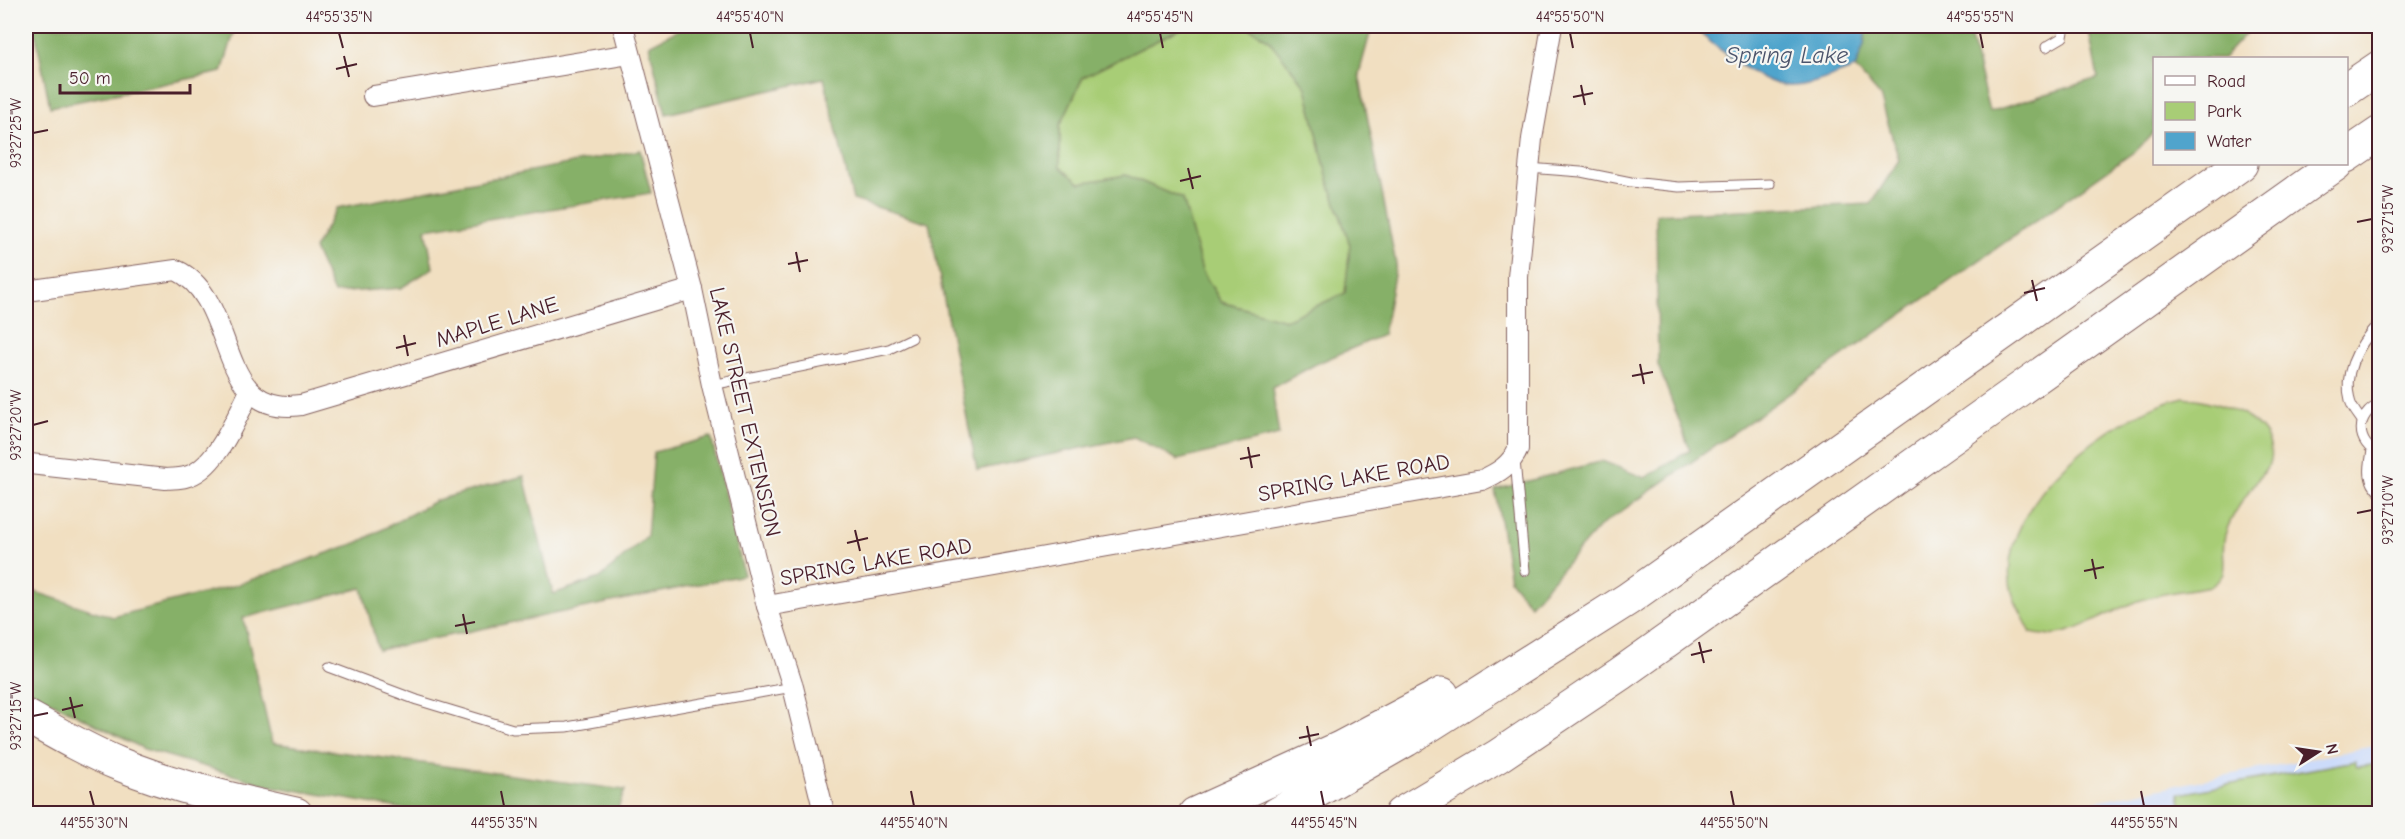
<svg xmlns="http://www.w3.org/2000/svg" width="2405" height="839" viewBox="0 0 2405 839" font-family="'Comic Neue',sans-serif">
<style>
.built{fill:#ccdbfa}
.green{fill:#a8cd76;stroke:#797650;stroke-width:1.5}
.forest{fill:#86b067;stroke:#686849;stroke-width:1.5}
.water{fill:#50a4cc;stroke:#4d627c;stroke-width:1.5}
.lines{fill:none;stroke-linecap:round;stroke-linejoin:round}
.service-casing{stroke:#846260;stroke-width:11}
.minor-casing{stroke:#846260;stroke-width:22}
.motorway-casing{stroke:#846260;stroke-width:35}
.service{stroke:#fff;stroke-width:9}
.minor{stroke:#fff;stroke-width:20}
.motorway{stroke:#fff;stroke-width:33}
.ticks{fill:none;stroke:#4a1f2b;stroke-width:2}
.labels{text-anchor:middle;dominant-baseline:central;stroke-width:4.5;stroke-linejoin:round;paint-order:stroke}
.street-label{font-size:22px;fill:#4a1f2b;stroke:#f6f6f2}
.water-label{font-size:24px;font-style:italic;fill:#4c546b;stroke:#f6f6f2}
.neatline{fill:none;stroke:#4a1f2b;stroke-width:2}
.ticks-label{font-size:15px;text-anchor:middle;fill:#4a1f2b}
</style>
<rect width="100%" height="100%" fill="#f6f6f2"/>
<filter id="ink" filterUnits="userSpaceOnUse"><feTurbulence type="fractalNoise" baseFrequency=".0167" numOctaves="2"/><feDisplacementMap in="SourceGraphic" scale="12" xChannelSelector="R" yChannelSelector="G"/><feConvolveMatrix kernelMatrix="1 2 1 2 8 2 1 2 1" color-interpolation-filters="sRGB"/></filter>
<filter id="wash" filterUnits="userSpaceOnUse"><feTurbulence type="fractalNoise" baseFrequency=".008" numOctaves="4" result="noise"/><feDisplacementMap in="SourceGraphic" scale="24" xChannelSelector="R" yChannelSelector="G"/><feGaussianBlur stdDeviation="1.35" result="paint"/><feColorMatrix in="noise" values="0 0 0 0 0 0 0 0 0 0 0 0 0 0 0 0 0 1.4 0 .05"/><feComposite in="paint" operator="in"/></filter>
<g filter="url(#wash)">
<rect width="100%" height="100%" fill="#f1dfc1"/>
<!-- built -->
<polygon class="built" points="2379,745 2379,813 2035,813"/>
<!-- green -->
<g class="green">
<polygon points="1186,26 1246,26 1268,39 1306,86 1327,176 1350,245 1346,293 1285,320 1221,302 1202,271 1183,199 1126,175 1080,183 1060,168 1060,126 1083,77"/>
<path d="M2184 397C2217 401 2282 420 2269 464 2256 483 2226 518 2224 541 2221 560 2231 575 2211 586 2190 590 2168 592 2148 598 2111 607 2070 644 2031 633 2024 618 2011 598 2010 582 2000 501 2113 412 2184 397Z"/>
<polygon points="2355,761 2357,767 2379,764 2379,813 2183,813 2179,794"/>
</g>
<!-- forest -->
<g class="forest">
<polygon points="34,26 236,26 222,72 50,107"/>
<polygon points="686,26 1186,26 1083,77 1060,126 1060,167 1080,183 1126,175 1183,199 1202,271 1221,302 1285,320 1345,293 1350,245 1327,176 1306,87 1268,39 1246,26 1372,26 1359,74 1396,264 1383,335 1316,364 1272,388 1279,435 1178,460 1134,437 977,470 929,223 853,200 824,78 666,114 649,45"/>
<polygon points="1866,26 1968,26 1989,112 2098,78 2088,26 2242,26 2247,32 2223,58 2154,58 2154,132 2138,149 1599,527 1530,605 1510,580 1495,490 1602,461 1645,478 1690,450 1658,365 1656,214 1871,204 1899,160 1880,96 1855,68 1864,45"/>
<polygon points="640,150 651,193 426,229 433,268 401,288 334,293 314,249 337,208"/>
<polygon points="711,437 744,575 378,650 362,588 243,618 272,743 625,790 616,813 427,813 271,786 144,749 26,689 26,589 113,617 233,586 359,542 437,500 524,476 553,594 600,578 647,536 654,452"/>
</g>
<!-- water -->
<path class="water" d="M1691 26H1866L1864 45 1855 68C1834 75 1810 87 1788 86 1757 84 1715 45 1691 26Z"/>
</g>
<g filter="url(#ink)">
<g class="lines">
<!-- service casing -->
<g class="service-casing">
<g id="service">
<polyline points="2046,47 2063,37 2065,26"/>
<polyline points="1528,168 1581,172 1631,182 1679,187 1770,184"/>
<polyline points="712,385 889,349 912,338"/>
<path d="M2380 404C2355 414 2355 444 2380 454"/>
<path d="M2362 421C2358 415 2351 407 2350 400 2342 371 2362 341 2380 321"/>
<path d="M2372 451C2369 468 2366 480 2380 493"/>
<polyline points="1515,460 1525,571"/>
<polyline points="329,667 417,700 513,729 567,727 793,687"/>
</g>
</g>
<!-- minor casing -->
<g class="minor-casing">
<g id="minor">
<polyline points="623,26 692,289 712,385 767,606 793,687 823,808"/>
<polyline points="373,96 630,54"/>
<path d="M26 291 176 270C240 299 212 418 301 405L692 289"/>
<path d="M30 464 166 479C172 478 179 479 185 477 216 470 236 418 249 393"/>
<path d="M767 606 1482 480C1498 473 1511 465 1518 449V277L1532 139 1552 26"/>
</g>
</g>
<!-- motorway casing -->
<g class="motorway-casing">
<g id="motorway">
<polyline points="2346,90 2380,67"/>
<polyline points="2346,156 2380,133"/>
<path d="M26 716C56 733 87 751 119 764 175 787 237 801 296 814"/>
<polyline points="1195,814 1340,748 1442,694"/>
<polyline points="1277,814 1406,740 1628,599 2241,164"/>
<polyline points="1401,814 1498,756 1620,674 2336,164"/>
</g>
</g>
<!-- service -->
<use href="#service" class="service"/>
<!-- minor -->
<use href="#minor" class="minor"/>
<!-- motorway -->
<use href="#motorway" class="motorway"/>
</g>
</g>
<!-- ticks -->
<path class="ticks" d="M339 33 343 48M750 33 753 48M1160 33 1163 48M1570 33 1573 48M1980 33 1983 48M344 56 349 77M336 69 357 64M1581 85 1585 105M1573 97 1593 93M33 133 48 130M1188 168 1193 189M1180 181 1201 176M2357 222 2372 219M796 252 800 272M788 264 808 260M2032 280 2037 301M2024 293 2045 288M404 335 408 356M396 348 416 343M1640 364 1644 384M1632 376 1653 372M33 425 48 421M1248 447 1252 468M1240 459 1260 455M2357 513 2372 510M855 530 860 551M847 543 868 538M2092 559 2096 579M2084 571 2104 567M463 614 467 634M455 626 475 622M1699 642 1704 663M1691 655 1712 650M70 697 75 718M62 710 83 705M33 716 48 713M1307 726 1311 746M1299 738 1319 734M90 791 94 806M501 791 504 806M911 791 914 806M1321 791 1324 806M1731 791 1734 806M2141 791 2144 806"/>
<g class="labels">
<!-- street labels -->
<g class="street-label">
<text transform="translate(497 322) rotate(-17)">MAPLE LANE</text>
<text transform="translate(745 412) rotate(77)">LAKE STREET EXTENSION</text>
<text transform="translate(1354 478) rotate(-10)">SPRING LAKE ROAD</text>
<text transform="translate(876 562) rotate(-10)">SPRING LAKE ROAD</text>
</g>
<!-- water labels -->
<g class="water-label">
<text x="1787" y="55">Spring Lake</text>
</g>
</g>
<!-- margin -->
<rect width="2405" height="839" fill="none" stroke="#f6f6f2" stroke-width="66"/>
<!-- legend -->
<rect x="2153" y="57" width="195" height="108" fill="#f6f6f2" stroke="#b1a0a2" stroke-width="1.5"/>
<rect x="2165" y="76" width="30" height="9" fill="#ffffff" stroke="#b1a0a2" stroke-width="1.5"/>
<text x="2207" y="87" font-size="18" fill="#4a1f2b">Road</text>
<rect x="2165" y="102" width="30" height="18" fill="#a8cd76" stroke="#b1a0a2" stroke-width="1.5"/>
<text x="2207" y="117" font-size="18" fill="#4a1f2b">Park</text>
<rect x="2165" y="132" width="30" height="18" fill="#50a4cc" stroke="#b1a0a2" stroke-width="1.5"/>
<text x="2207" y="147" font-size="18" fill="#4a1f2b">Water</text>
<!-- north arrow -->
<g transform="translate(2318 752) rotate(78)" stroke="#f6f6f2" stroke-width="4.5" paint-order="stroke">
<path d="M0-4.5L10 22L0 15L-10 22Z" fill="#4a1f2b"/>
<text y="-9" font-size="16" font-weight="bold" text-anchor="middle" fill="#4a1f2b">N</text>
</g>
<!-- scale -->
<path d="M60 84v9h130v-9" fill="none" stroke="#4a1f2b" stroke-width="3"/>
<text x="69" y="84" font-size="18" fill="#4a1f2b" stroke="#f6f6f2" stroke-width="4.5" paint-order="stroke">50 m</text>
<rect x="33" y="33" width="2339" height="773" class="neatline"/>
<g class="ticks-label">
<text x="339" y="22">44°55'35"N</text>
<text x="750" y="22">44°55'40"N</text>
<text x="1160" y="22">44°55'45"N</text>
<text x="1570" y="22">44°55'50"N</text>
<text x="1980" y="22">44°55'55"N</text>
<text transform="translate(16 133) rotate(-90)" y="5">93°27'25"W</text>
<text transform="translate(2388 219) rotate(-90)" y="5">93°27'15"W</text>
<text transform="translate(16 425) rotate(-90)" y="5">93°27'20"W</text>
<text transform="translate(2388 510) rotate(-90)" y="5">93°27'10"W</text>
<text transform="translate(16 716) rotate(-90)" y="5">93°27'15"W</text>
<text x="94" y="828">44°55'30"N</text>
<text x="504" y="828">44°55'35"N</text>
<text x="914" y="828">44°55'40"N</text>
<text x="1324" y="828">44°55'45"N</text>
<text x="1734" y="828">44°55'50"N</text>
<text x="2144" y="828">44°55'55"N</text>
</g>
</svg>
